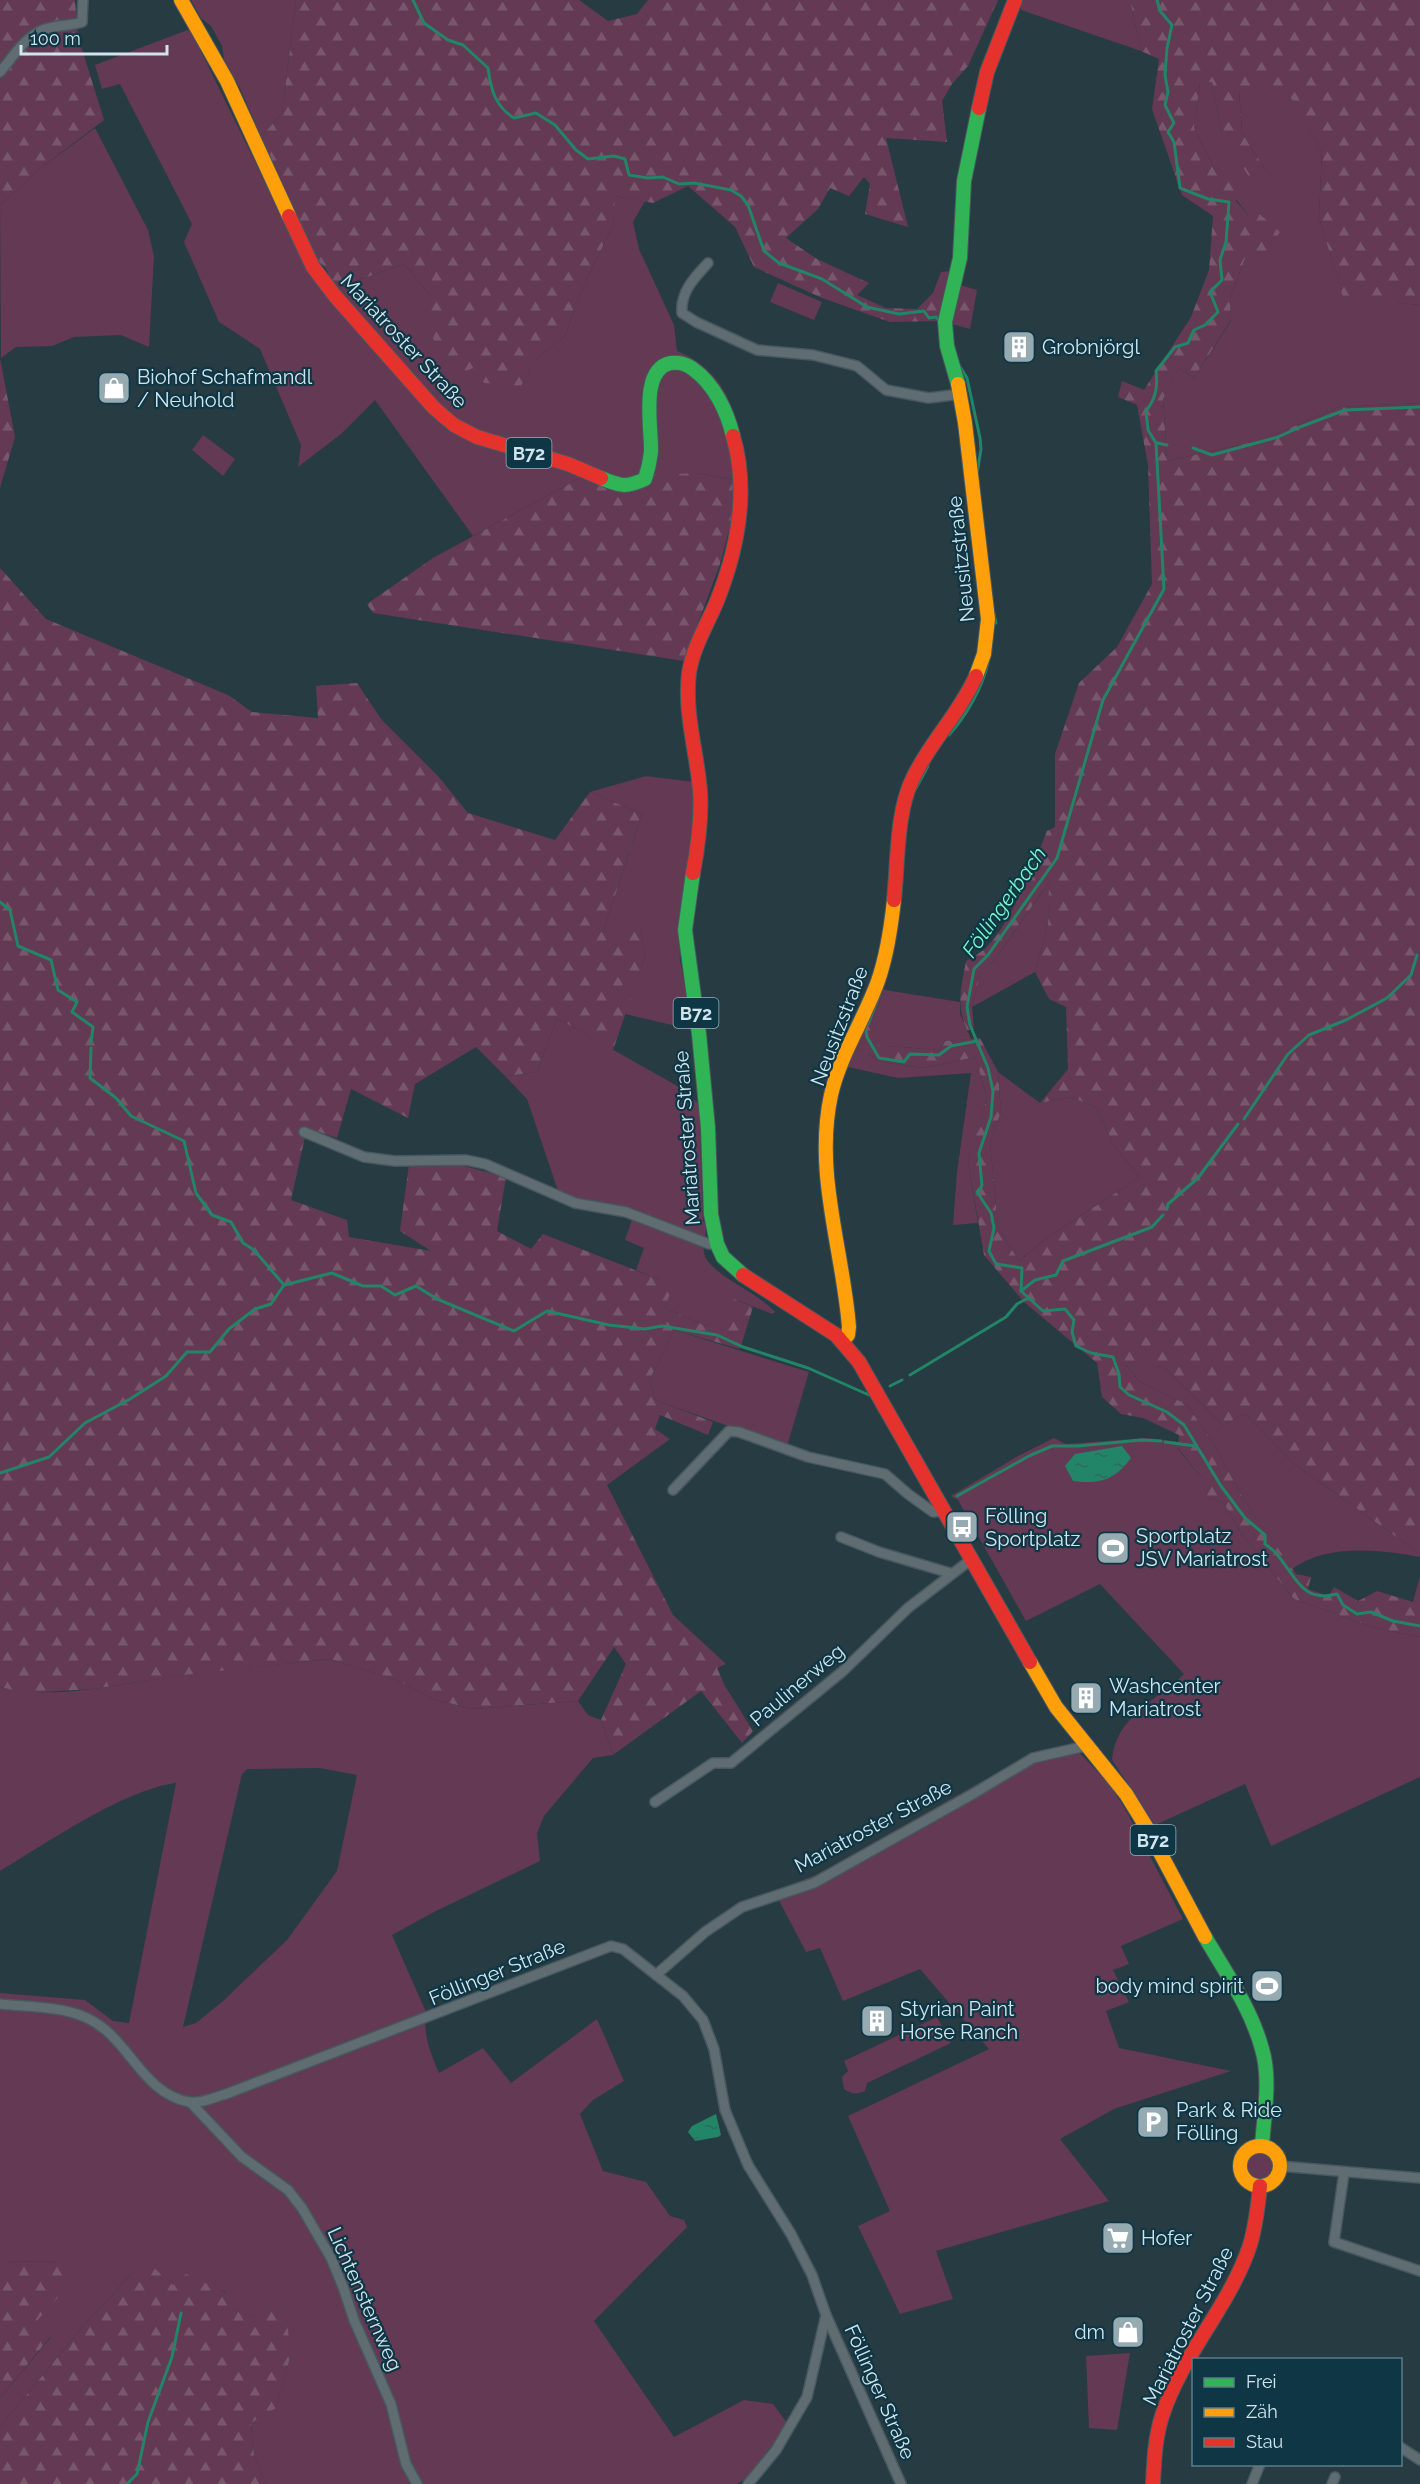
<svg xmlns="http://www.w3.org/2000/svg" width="1420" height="2484" viewBox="0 0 1420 2484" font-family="Raleway,sans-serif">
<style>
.green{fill:#633953;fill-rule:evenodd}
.forest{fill:url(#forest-firs)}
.water{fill:url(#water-ripples)}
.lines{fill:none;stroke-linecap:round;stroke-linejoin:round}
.stream{stroke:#228567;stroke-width:3}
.street-casing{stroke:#47585f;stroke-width:12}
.fast-casing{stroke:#47585f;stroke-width:16}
.slow-casing{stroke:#47585f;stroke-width:16}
.jam-casing{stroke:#47585f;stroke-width:16}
.street{stroke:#5f6d73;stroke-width:9}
.fast{stroke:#30b455;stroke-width:14}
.slow{stroke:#ff9f0a;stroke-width:14}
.jam{stroke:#e5322d;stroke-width:14}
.labels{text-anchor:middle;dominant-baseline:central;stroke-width:4.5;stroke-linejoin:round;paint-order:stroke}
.shield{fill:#0e3645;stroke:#96b0bb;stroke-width:1.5}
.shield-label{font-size:18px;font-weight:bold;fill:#d1e5ee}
.street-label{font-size:20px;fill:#d1e5ee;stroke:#0e3645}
.poi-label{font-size:20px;fill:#d1e5ee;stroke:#0e3645;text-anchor:start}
.water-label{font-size:21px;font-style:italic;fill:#77fccb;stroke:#0e3645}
</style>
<defs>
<pattern id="forest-firs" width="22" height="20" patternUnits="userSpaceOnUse" patternTransform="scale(1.5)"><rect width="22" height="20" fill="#633953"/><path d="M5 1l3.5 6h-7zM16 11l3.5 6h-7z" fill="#78566c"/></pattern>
<pattern id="water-ripples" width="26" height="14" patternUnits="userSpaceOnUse" patternTransform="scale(1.5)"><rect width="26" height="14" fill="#228567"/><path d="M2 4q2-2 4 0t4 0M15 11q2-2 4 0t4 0" fill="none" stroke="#2e6b5a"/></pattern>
</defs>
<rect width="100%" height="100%" fill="#273b43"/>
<!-- green -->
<g class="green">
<polygon points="191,0 296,0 282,113 261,137 240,88 225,64 222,46 211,26 201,18"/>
<polygon points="1021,0 1130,0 1141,51 1021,10"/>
<path d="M190 29 286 225 336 288 404 264 430 295 473 368 521 386 539 356 566 335 575 304 613 225 614 196 645 201 633 222 639 249 674 325 677 351C732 373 740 425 747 477L733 480 698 473 639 491 609 489 580 478 473 536 375 400 341 434 298 467 301 445 260 349 219 322 184 242 192 224 120 84 102 89 95 65Z"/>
<polygon points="1212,81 1221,131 1266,171 1242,133 1239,90 1286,88 1322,152 1319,217 1343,297 1420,305 1420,403 1339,407 1262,440 1167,461 1163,398 1179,367 1194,378 1231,321 1230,298 1246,256 1248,215 1217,174 1194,128 1200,82"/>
<polygon points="95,128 148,230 154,256 149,347 121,335 74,337 52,346 16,347 1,358 0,205 41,168"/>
<polygon points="778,283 822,302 814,320 770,302"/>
<polygon points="203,435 235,459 223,476 192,450"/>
<polygon points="646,776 694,782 694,831 679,920 680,960 693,1030 625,1014 645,957 640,928 603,932 642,814 590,792"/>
<polygon points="1050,881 1048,925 1035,972 972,1007 981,970 994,961"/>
<polygon points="885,990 960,1002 960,1014 971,1039 945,1041 939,1050 875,1045 872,1020"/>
<path d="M557 1018 688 1092 692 1099 699 1103 703 1220C711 1233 698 1247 707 1260 719 1278 757 1292 775 1312L772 1314 734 1299 728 1314 706 1326 665 1308 672 1285 636 1270 644 1248 625 1240 635 1211 583 1201 558 1191 527 1099 505 1076 537 1072Z"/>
<polygon points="856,1047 881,1062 924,1068 975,1057 987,1096 980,1128 975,1126 968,1162 978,1223 953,1225 957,1172 971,1073 898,1078 848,1067"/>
<polygon points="998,1072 1040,1103 1071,1097 1097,1108 1114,1146 1140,1177 1048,1237 1019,1261 998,1227 990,1143 1001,1112"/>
<path d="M674 1330 809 1372 787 1446C743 1430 699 1417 656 1400L649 1381Z"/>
<path d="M1122 1361 1164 1367 1223 1425 1245 1414 1293 1463 1420 1554V1557C1380 1550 1327 1543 1292 1569L1243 1498 1211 1439 1186 1404 1140 1382Z"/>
<path d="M1054 1438 1066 1444 1147 1438 1179 1442 1178 1449 1201 1477 1209 1498 1224 1503 1241 1533 1294 1599 1372 1627 1420 1637V1777L1271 1846 1245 1784 1155 1825 1112 1760C1115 1717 1156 1701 1184 1674L1100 1584 1026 1621 958 1500 951 1496 1018 1456Z"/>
<path d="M330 1659 399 1681 433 1699 473 1709 578 1701 588 1715 601 1720 613 1755 593 1758 544 1816 537 1833 540 1861 434 1912 392 1935 426 2012C423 2035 430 2052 439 2073L483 2048 511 2083 597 2019 624 2081 593 2100 580 2114 603 2171 646 2182 670 2216 684 2220 687 2227 594 2321 674 2437 744 2400 773 2404 788 2424 747 2478 737 2484H266L254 2455 251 2423 276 2407 291 2354 252 2317 227 2308 225 2291 173 2285 132 2273 79 2331 0 2427V2398L51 2337 33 2324 61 2262 0 2261V1993L85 2000 113 2021 129 2023 176 1783C123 1790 47 1843 0 1871V1687C56 1701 117 1684 174 1676 226 1669 278 1665 330 1659ZM320 1768 357 1775 337 1871 287 1940 223 2001 196 2023 183 2027 242 1774 247 1769Z"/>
<polygon points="1058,1747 1074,1747 1109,1784 1124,1807 1183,1919 1121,1946 1129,1964 1113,1970 1129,2002 1106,2011 1119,2048 1231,2071 1114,2109 1060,2139 1109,2201 936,2251 953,2299 900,2314 858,2226 890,2211 848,2116 989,2049 920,1969 843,2001 820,1948 806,1952 774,1891 816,1875 1036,1751"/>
<path d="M937 2017 951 2043 867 2083 865 2091C856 2095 851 2094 844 2089L842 2077 848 2071 844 2061Z"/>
<circle cx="1259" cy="2165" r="15"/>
<polygon points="1130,2353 1117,2430 1089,2428 1086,2356"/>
</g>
<!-- forest -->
<g class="forest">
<polygon points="0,0 75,0 78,36 104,120 41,168 0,205"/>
<path d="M296 0H579L608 21 637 14 648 0H998L968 66 952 84 942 101 947 142 886 138 908 227 865 214 870 184 864 177 849 196 830 188 818 209 786 238 817 259 869 283 857 295 886 308 917 309 933 293 941 272 952 271 950 282 977 290 970 329 941 321 890 322 822 298 754 267 735 227 688 186 653 203 615 196 613 225 575 304 566 335 539 356 521 386 484 383 473 368 450 378 424 317 430 295 404 264 336 288C328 278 330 267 316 261L261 137 282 113Z"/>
<path d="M1130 0H1420V305L1343 298 1319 217 1322 152 1286 89 1239 91 1242 133 1266 171 1252 182 1221 131 1212 82H1200L1194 128 1217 174 1223 170 1242 186 1236 201 1248 215 1255 210 1280 232 1260 260 1246 256 1230 298 1231 320 1194 378 1179 367 1163 399 1167 461 1262 440 1339 407 1420 403V1554L1293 1463 1245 1414 1223 1425 1164 1367 1123 1362 1140 1382 1186 1404 1211 1439 1243 1498 1296 1574 1311 1577 1308 1589 1329 1596 1334 1587 1358 1601 1377 1591 1413 1602 1420 1576V1637L1372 1627 1294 1599 1241 1533 1224 1503 1209 1498 1198 1484 1201 1477 1178 1448 1179 1435 1143 1418 1121 1414 1102 1397 1097 1363 1024 1302 984 1255 968 1162 974 1126 980 1127 987 1096 975 1057 924 1068 881 1062 856 1047 880 986 885 990 872 1020 876 1045 939 1050 945 1041 980 1038 998 1072 1001 1112 990 1143 998 1227 1019 1261 1048 1237 1140 1177 1114 1146 1097 1108 1071 1097 1040 1103 1068 1069 1066 1007 1049 999 1035 972 1048 925 1049 882 994 961 981 971 972 1007 974 1030H967C956 1005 961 988 966 961 973 957 980 953 986 948 1010 925 1034 863 1047 831L1055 827V754L1079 683 1117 647 1152 584 1148 465 1137 405 1118 397 1122 381 1144 390 1191 317 1209 270 1213 216 1182 195 1152 109 1159 59 1141 51Z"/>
<polygon points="0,358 15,437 0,488"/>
<polygon points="698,473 733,480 733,515 720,564 684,661 373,613 367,604 433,558 580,478 609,489 639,491 653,475"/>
<polygon points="0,568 46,619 228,695 252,712 318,718 316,686 357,683 381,719 438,776 468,813 555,840 590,792 642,814 603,932 640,927 645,957 613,1050 557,1018 537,1072 505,1076 476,1047 415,1084 408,1118 351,1089 337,1138 307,1128 291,1200 347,1220 349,1237 431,1251 400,1231 409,1164 456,1164 506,1177 497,1231 531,1249 543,1234 673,1285 665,1308 706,1326 727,1314 734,1299 753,1307 740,1349 674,1330 649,1381 656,1400 713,1422 708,1435 660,1415 655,1429 670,1439 607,1485 673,1615 726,1664 717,1668 725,1686 753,1731 742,1743 701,1691 613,1755 601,1720 626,1664 614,1647 578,1701 473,1709 433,1699 399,1681 330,1659 175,1676 93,1689 25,1693 0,1687"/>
<polygon points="0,2261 61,2262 73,2281 34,2324 51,2336 0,2398"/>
<polygon points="151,2265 173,2285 186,2274 225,2292 228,2308 252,2317 274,2303 286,2315 291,2354 276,2408 251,2423 254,2455 266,2484 0,2484 0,2427 79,2331 132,2273"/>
</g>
<!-- water -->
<g class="water">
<path d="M1122 1446 1131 1458C1114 1481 1099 1484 1073 1481L1065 1466 1075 1454Z"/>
<polygon points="716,2114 721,2135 718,2137 695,2141 688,2132 692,2126"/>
</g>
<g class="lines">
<!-- stream -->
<g class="stream">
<path d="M413 0 424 23 448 40 463 45 488 68C491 90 495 106 514 118L536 113 555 125 576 150 588 159 614 156 625 159 629 175 648 178 663 177 679 184 694 183 731 190 741 196 748 205 764 251 779 263 822 279 867 307 899 314 924 311 929 318 936 317 940 322"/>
<path d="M1157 0 1160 11 1172 25 1167 48 1165 75 1168 92 1165 105 1174 123 1168 132 1174 142 1180 188 1208 199 1229 202 1226 242 1220 260 1222 280 1210 292 1218 312 1205 325 1194 330 1188 343 1175 347 1156 371C1158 387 1156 398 1146 411L1148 430 1156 443 1164 589 1103 700 1057 858 988 955 974 969 967 1007 970 1025 988 1068 993 1091 991 1117 979 1153 982 1186 977 1192 991 1213 994 1228 989 1251 996 1264 1022 1268 1021 1291 1043 1311 1065 1309 1074 1320 1072 1332 1076 1346 1091 1353 1113 1357 1119 1374 1120 1387 1129 1395 1167 1412 1184 1425 1221 1486 1245 1518 1265 1535V1544C1270 1548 1276 1552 1279 1557 1297 1579 1303 1603 1337 1594L1343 1605 1357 1614 1371 1612 1393 1621 1420 1626"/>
<polyline points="959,365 967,378 980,438 981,449 977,474"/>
<polyline points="1157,443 1167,445"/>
<polyline points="1193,448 1212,455 1278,437 1300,427 1345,410 1420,407"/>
<polyline points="994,614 996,623"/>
<path d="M949 735C966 716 983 687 988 662"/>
<polyline points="915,790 928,766"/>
<polyline points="0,902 10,910 18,946 51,960 58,990 77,1002 72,1012 93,1027 91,1043"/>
<polyline points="868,1024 880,994"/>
<polyline points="866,1031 867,1037 879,1058 904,1062 910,1054 939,1055 951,1046 977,1041"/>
<polyline points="91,1048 90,1078 116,1098 131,1116 184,1141 196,1193 212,1215 231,1222 243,1243 254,1250 284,1285"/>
<polyline points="1244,1119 1288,1054 1309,1035 1346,1020 1387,998 1411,975 1417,955"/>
<polyline points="1167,1209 1168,1204 1198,1178 1238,1124"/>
<polyline points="1021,1291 1035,1280 1056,1275 1063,1261 1152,1227 1163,1215"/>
<polyline points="910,1375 1006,1317 1017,1304 1028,1298"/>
<polyline points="890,1386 902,1380"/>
<polyline points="1165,1442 1196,1446"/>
<polyline points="0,1473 49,1457 85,1423 130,1399 166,1376 187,1352 210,1352 229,1329 255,1309 271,1304 284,1285 332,1273 363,1286 381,1286 395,1295 416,1286 437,1299 514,1331 547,1311 609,1325 645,1329 662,1326 717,1335 743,1347 808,1368 869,1395"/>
<polyline points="957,1496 1029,1456 1052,1446 1078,1446 1141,1440 1161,1441"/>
<polyline points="127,2484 137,2474 148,2422 172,2357 181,2313"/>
</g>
<!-- street casing -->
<g class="street-casing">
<g id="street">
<path d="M0 72C13 57 25 36 45 29 57 25 70 26 82 22L83 0"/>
<path d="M708 263C695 277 680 292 682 313L696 322 757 350 813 355 857 366 886 390 929 398 961 394"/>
<polyline points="304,1132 364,1157 395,1161 466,1160 485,1164 575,1203 626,1212 709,1244 717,1244"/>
<polyline points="673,1490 729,1431 739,1432 808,1457 885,1474 908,1494 933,1512 945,1511"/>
<polyline points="841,1537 879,1552 950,1573"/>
<polyline points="655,1802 713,1763 731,1763 843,1671 908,1608 973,1558"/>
<polyline points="656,1975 705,1932 742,1907 814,1883 971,1795 1033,1758 1086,1746"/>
<path d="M0 2004C28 2007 61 2006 87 2018 129 2037 141 2093 189 2102 200 2104 215 2097 226 2094L611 1946 623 1949 683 1996 703 2020 714 2049 725 2110 748 2165 791 2234 812 2275 826 2315 901 2484"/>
<polyline points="191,2103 242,2157 288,2190 302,2208 331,2258 343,2287 354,2320 391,2404 406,2464 417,2484"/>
<polyline points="1280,2166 1420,2178"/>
<polyline points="1344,2173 1334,2242 1420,2271"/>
<polyline points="1400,2447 1420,2460"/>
<polyline points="748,2484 776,2450 807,2397 826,2315"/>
<polyline points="1252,2484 1260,2464"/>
<polyline points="1332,2484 1335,2477"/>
</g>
</g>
<!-- fast casing -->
<g class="fast-casing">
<g id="fast">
<polyline points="958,384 947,346 945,322 960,258 964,181 979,108"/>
<path d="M601 478C620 486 626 488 645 479 648 470 650 461 651 452 652 429 639 369 671 363 678 362 687 364 693 369 714 384 727 411 733 436"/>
<polyline points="693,873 685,930 699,1034 708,1128 711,1214 717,1244 723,1257 743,1275"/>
<path d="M1205 1937C1226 1973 1251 2008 1262 2049 1271 2079 1264 2115 1262 2146"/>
</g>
</g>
<!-- slow casing -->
<g class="slow-casing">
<g id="slow">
<polyline points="181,0 227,81 289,216"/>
<polyline points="958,384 965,423 988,619 984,654 976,676"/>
<path d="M842 1341 848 1335 849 1327C843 1250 814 1173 831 1095 840 1055 864 1020 878 981 887 955 891 928 894 900"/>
<polyline points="1030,1662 1056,1707 1126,1794 1147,1828 1205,1937"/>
<circle cx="1260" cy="2166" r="20"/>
</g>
</g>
<!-- jam casing -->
<g class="jam-casing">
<g id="jam">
<polyline points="979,108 987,72 1015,0"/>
<polyline points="289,216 313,267 335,296 434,408 454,425 477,437 568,464 601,478"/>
<path d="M693 873C698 846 702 819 700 791 697 752 684 713 689 673 693 647 707 625 717 601 738 548 749 491 733 436"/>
<path d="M894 900C898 863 896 812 913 778 930 742 959 714 976 676"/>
<polyline points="743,1275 836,1335 859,1362 1030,1662"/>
<path d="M1153 2484C1154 2461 1155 2438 1162 2416 1182 2354 1230 2306 1250 2245 1256 2225 1258 2206 1260 2186"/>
</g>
</g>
<!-- street -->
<use href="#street" class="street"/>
<!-- fast -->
<use href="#fast" class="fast"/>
<!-- slow -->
<use href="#slow" class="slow"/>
<!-- jam -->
<use href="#jam" class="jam"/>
</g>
<!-- icons -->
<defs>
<g id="building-square" transform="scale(1.725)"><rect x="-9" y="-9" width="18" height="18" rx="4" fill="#96aab2" stroke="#0e3645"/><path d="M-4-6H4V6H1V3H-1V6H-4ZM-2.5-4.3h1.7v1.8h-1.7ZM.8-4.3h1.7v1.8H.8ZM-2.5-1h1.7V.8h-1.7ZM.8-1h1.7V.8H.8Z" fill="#fff"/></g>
<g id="shop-square" transform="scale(1.725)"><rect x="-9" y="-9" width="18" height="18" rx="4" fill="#96aab2" stroke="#0e3645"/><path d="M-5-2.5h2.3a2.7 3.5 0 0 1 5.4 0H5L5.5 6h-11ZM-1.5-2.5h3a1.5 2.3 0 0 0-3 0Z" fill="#fff"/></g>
<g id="bus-square" transform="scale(1.725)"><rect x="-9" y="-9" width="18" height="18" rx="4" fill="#96aab2" stroke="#0e3645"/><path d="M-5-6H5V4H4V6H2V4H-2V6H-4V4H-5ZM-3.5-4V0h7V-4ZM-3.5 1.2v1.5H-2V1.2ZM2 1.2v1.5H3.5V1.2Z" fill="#fff"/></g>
<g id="stadium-square" transform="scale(1.725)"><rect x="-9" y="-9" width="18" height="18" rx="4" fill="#96aab2" stroke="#0e3645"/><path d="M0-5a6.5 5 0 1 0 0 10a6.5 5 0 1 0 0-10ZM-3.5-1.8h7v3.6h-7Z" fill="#fff"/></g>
<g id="parking-square" transform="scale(1.725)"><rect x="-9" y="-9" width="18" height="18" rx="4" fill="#96aab2" stroke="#0e3645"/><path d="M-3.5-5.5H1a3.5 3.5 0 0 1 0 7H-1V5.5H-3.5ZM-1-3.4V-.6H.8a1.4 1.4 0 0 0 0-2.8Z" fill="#fff"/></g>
<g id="supermarket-square" transform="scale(1.725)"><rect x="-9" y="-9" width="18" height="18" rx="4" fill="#96aab2" stroke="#0e3645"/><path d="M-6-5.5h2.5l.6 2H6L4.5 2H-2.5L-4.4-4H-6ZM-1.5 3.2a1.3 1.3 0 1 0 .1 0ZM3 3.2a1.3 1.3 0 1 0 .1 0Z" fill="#fff"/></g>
</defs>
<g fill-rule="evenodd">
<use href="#building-square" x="1019" y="347"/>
<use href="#shop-square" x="114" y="388"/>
<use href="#bus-square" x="962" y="1527"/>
<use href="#stadium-square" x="1113" y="1548"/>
<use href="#building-square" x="1086" y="1698"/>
<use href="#stadium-square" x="1267" y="1986"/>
<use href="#building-square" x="877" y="2021"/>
<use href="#parking-square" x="1153" y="2122"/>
<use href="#supermarket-square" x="1118" y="2238"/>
<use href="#shop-square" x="1128" y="2332"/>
</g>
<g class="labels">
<!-- shield labels -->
<g class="shield">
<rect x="506.5" y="438" width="45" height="30" rx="4.5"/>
<rect x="673.5" y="998" width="45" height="30" rx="4.5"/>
<rect x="1130.5" y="1825" width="45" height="30" rx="4.5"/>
</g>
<g class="shield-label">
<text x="529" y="453">B72</text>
<text x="696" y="1013">B72</text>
<text x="1153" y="1840">B72</text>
</g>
<!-- street labels -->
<g class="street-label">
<text transform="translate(404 341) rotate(47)">Mariatroster Straße</text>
<text transform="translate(961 559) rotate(-96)">Neusitzstraße</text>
<text transform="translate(839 1026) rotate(-69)">Neusitzstraße</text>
<text transform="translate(687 1138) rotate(-94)">Mariatroster Straße</text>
<text transform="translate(797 1685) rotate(-40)">Paulinerweg</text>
<text transform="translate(873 1826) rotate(-28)">Mariatroster Straße</text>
<text transform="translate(497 1972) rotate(-22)">Föllinger Straße</text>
<text transform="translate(365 2299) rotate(66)">Lichtensternweg</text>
<text transform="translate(1188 2326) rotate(-63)">Mariatroster Straße</text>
<text transform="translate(880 2392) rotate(66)">Föllinger Straße</text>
</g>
<!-- poi labels -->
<g class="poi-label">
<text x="1042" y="347">Grobnjörgl</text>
<text x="137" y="377">Biohof Schafmandl<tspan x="137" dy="23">/ Neuhold</tspan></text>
<text x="985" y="1516">Fölling<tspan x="985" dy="23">Sportplatz</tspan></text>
<text x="1136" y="1536">Sportplatz<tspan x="1136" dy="23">JSV Mariatrost</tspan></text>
<text x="1109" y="1686">Washcenter<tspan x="1109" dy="23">Mariatrost</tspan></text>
<text x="1244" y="1986" text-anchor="end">body mind spirit</text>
<text x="900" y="2009">Styrian Paint<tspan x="900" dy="23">Horse Ranch</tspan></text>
<text x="1176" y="2110">Park &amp; Ride<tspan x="1176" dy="23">Fölling</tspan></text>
<text x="1141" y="2238">Hofer</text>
<text x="1105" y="2332" text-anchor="end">dm</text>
</g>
<!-- water labels -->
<g class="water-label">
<text transform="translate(1004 902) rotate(-55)">Föllingerbach</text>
</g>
</g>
<!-- legend -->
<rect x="1192" y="2358" width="210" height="108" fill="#0e3645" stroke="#5c7c89" stroke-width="1.5"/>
<rect x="1204" y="2378" width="30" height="9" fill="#30b455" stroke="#5c7c89" stroke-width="1.5"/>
<text x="1246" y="2388" font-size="18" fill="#d1e5ee">Frei</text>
<rect x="1204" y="2408" width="30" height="9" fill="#ff9f0a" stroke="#5c7c89" stroke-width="1.5"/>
<text x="1246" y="2418" font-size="18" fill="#d1e5ee">Zäh</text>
<rect x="1204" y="2438" width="30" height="9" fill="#e5322d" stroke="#5c7c89" stroke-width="1.5"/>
<text x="1246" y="2448" font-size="18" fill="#d1e5ee">Stau</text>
<!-- scale -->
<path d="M21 45v9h146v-9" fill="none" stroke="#d1e5ee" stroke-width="3"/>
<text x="30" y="45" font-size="18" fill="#d1e5ee" stroke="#0e3645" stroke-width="4.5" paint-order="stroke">100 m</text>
</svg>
